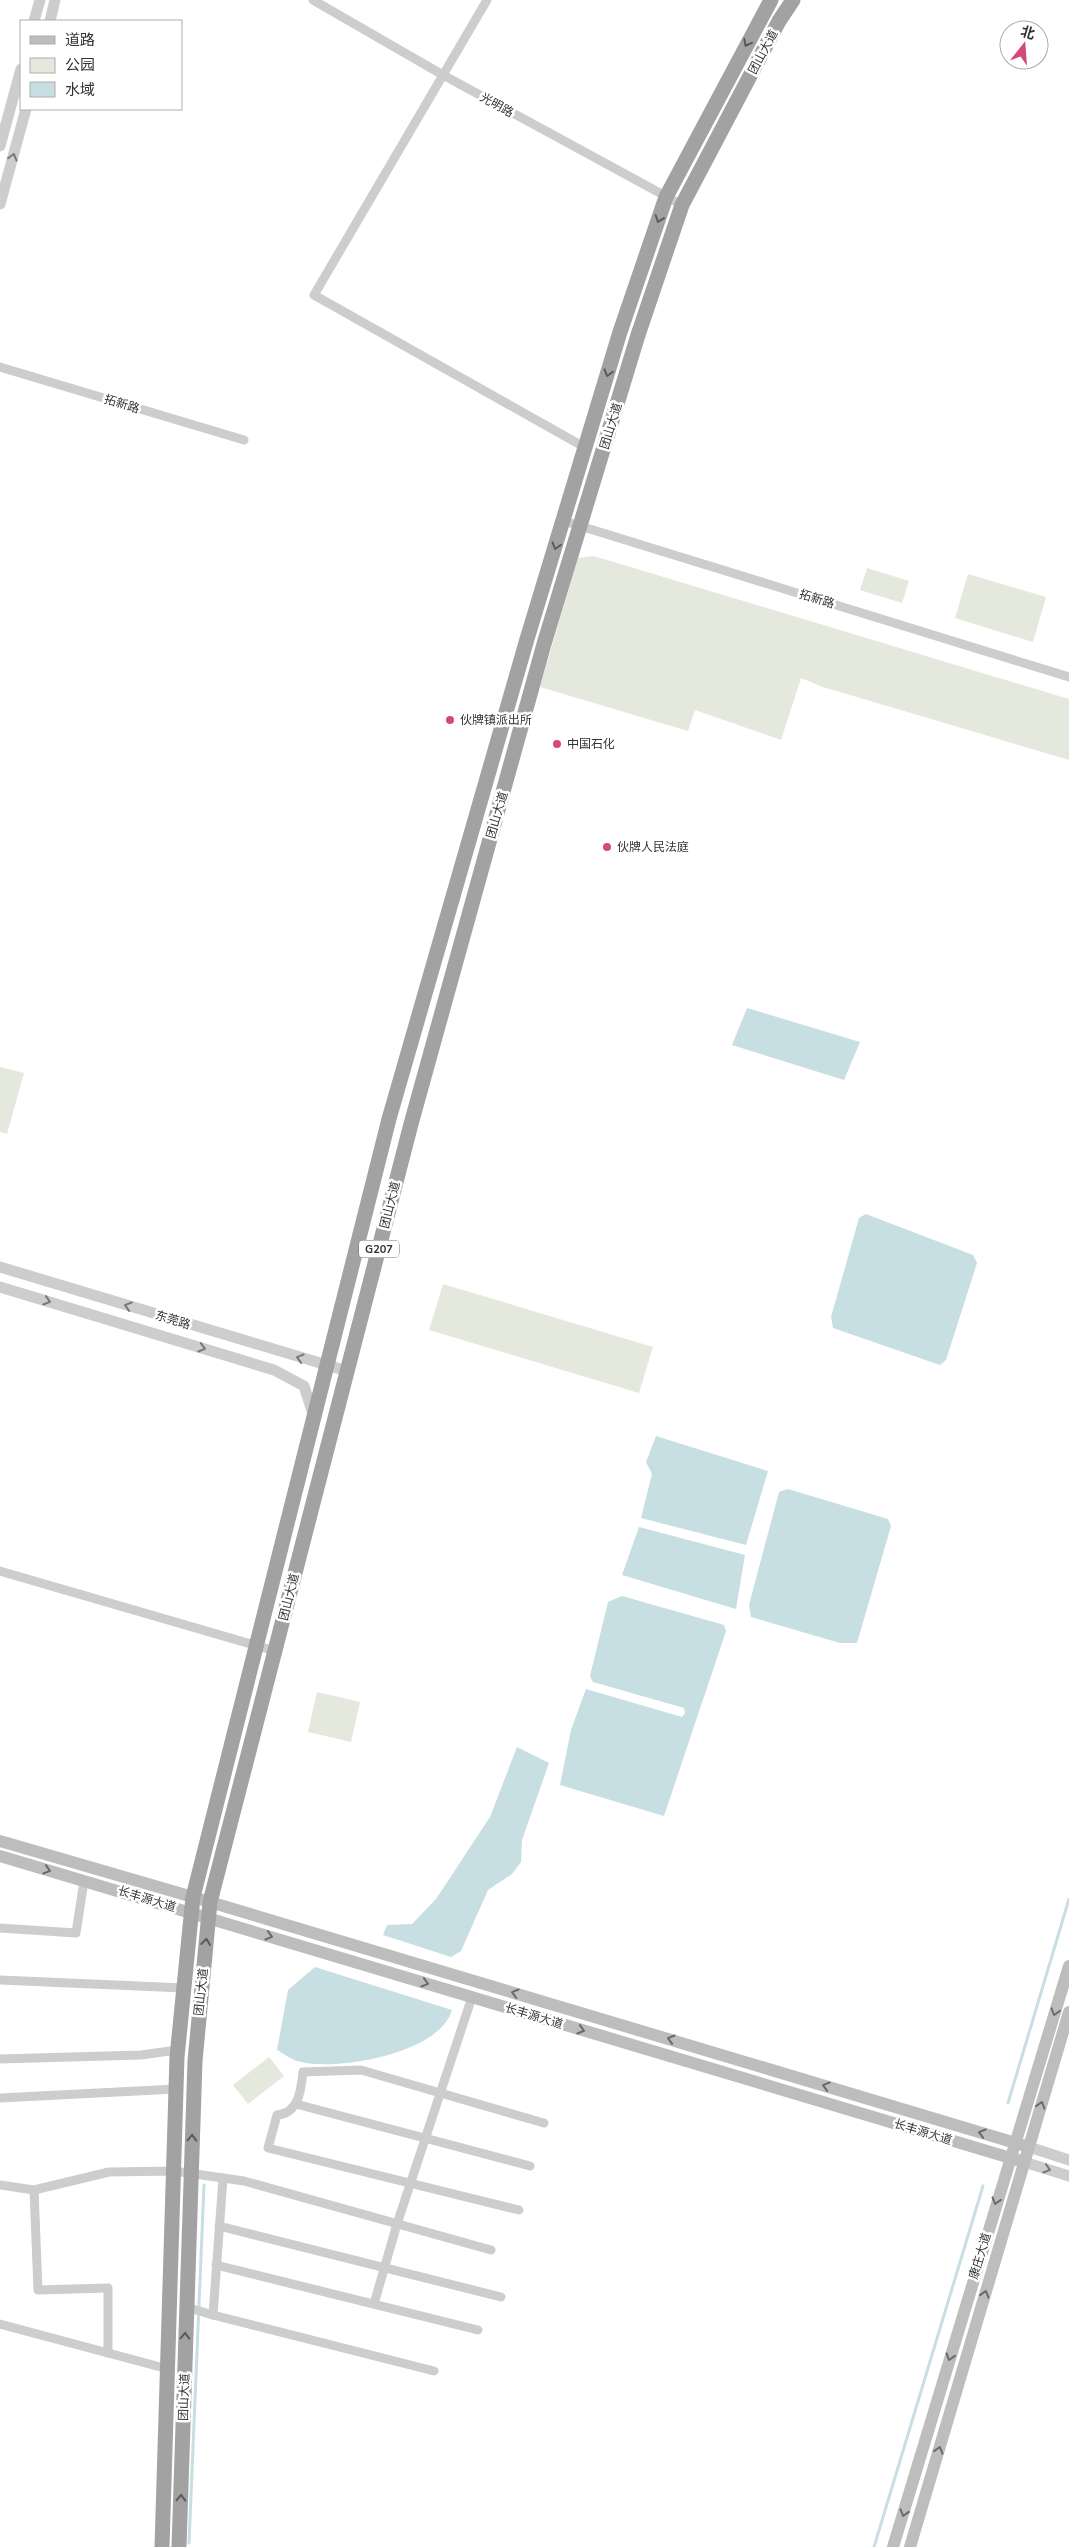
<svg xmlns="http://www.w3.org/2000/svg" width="1069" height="2547" viewBox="0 0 1069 2547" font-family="'Nunito Sans','Noto Sans SC',sans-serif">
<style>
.green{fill:#e5e8dd}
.water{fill:#c7dee2}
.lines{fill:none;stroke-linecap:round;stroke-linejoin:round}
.stream{stroke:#c7dee2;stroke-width:3}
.minor{stroke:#cdcdcd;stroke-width:9}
.tertiary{stroke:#cdcdcd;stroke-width:11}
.secondary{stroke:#bdbdbd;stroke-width:12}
.trunk{stroke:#a2a2a2;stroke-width:15}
.oneway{stroke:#5a5a5a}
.oneway2{stroke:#787878}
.oneway3{stroke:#6a6a6a}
.poi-dot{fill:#d34b74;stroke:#fff;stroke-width:2}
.labels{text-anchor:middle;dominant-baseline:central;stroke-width:5;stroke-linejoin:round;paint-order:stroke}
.shield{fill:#fff;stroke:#707070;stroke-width:1}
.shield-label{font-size:11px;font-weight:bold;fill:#333}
.street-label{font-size:12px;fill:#333;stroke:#fff}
.poi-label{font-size:12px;fill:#333;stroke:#fff;text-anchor:start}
</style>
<rect width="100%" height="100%" fill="#fff"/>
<!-- green -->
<g class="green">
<polygon points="594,556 1069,699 1069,760 823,687 801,678 781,740 695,710 688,731 540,687 578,558"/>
<polygon points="867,568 909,581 902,603 860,590"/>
<polygon points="968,574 1046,597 1033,642 955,618"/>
<polygon points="0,1067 24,1073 7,1134 0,1132"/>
<polygon points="443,1284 653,1347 639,1393 429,1330"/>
<polygon points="317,1692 360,1702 351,1742 308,1732"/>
<polygon points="269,2057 284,2076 248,2104 233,2085"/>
</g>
<!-- water -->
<g class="water">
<polygon points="747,1008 860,1042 844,1080 732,1045"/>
<polygon points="866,1214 973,1255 977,1263 946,1360 940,1365 833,1328 831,1317 859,1218"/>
<polygon points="656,1436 768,1471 746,1545 641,1518 652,1474 646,1462"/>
<polygon points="788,1489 888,1519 891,1526 857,1643 840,1643 751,1617 749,1605 779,1492"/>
<polygon points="639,1527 745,1555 736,1609 622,1575"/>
<polygon points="622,1596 724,1625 726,1631 664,1816 560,1785 571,1730 586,1689 682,1717 685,1713 684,1708 593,1682 590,1676 608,1602"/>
<polygon points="517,1747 549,1763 522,1840 521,1862 512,1874 488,1890 461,1951 451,1957 383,1935 387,1925 412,1924 436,1899 490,1817"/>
<path d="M315 1967 452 2010C440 2053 339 2071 301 2062 293 2061 284 2054 277 2050L288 1990Z"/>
</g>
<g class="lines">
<!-- stream -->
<g class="stream">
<polyline points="1008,2103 1069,1899"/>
<polyline points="189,2543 204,2185"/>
<polyline points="874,2547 983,2186"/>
</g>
<!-- minor -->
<g class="minor">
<polyline points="313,0 443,75 682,205"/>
<polyline points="487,0 314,295 586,448"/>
<polyline points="0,367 244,440"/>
<polyline points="564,521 1069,677"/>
<polyline points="0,1571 275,1651"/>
<polyline points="0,1928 76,1933 84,1881"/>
<polyline points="0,1980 184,1988"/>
<polyline points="0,2059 141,2055 177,2050"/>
<polyline points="0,2098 176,2089"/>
<polyline points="296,2104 530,2166"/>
<polyline points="223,2178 213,2315 434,2371"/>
<polyline points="0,2185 34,2190 109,2172 174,2171 244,2181 491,2250"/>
<polyline points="34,2190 38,2290 108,2288 108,2353"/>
<path d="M519 2210 268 2148 277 2115C299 2113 301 2090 303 2072L361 2070 544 2123"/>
<polyline points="219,2226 501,2297"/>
<polyline points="216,2265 478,2330"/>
<polyline points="374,2304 397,2224 472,1997"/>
<polyline points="186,2307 213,2315"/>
<polyline points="0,2324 168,2369"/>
</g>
<!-- tertiary -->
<g class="tertiary">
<polyline points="34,21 40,0"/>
<polyline points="50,21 55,0"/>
<polyline points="0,146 21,69"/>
<polyline points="0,204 26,109"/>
<polyline points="0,1267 347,1371"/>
<polyline points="0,1287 274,1370 304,1386 314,1417"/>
<polyline points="1029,2147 1069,2160"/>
<polyline points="1024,2162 1069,2176"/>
</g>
<!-- secondary -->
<g class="secondary">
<polyline points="0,1841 210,1902 1029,2147"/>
<polyline points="0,1856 1024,2162"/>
<polyline points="893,2547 1069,1966"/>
<polyline points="910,2547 1069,2012"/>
</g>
<!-- trunk -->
<g class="trunk">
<polyline points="162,2547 177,2057 193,1897 389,1119 527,639 620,332 666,197 771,0"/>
<polyline points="179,2547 195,2061 210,1902 411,1124 544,644 638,335 682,205 779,21 793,0"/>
</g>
</g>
<!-- one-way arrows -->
<defs><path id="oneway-chevron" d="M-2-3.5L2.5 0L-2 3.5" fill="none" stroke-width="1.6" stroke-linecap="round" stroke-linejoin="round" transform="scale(1.25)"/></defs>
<g class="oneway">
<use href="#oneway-chevron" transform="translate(747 43) rotate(118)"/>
<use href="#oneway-chevron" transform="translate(659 219) rotate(109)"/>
<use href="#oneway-chevron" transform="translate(608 373) rotate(106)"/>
<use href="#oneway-chevron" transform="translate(556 546) rotate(107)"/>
<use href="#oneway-chevron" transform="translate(206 1942) rotate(-84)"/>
<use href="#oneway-chevron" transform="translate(192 2138) rotate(-88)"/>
<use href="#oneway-chevron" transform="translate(185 2336) rotate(-88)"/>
<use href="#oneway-chevron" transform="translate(181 2498) rotate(-88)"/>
</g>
<g class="oneway2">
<use href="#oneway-chevron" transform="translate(13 157) rotate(-75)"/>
<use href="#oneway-chevron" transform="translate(47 1301) rotate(17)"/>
<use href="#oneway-chevron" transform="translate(128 1306) rotate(-163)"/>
<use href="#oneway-chevron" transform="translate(202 1348) rotate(17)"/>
<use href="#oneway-chevron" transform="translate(300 1358) rotate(-163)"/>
<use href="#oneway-chevron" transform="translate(1047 2169) rotate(17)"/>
</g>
<g class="oneway3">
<use href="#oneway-chevron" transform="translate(47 1870) rotate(17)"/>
<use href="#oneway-chevron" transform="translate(269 1936) rotate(17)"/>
<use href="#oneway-chevron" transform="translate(425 1983) rotate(17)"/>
<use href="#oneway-chevron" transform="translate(515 1993) rotate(-164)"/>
<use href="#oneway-chevron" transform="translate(1055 2012) rotate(107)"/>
<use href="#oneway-chevron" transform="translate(581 2030) rotate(17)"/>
<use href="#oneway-chevron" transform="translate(671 2039) rotate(-163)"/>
<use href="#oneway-chevron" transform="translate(826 2086) rotate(-163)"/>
<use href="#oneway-chevron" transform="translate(1041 2105) rotate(-73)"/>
<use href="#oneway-chevron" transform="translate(982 2133) rotate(-163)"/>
<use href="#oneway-chevron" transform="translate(996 2201) rotate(107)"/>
<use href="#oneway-chevron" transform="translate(985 2294) rotate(-73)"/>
<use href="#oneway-chevron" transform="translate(950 2357) rotate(107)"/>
<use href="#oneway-chevron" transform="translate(939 2450) rotate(-73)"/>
<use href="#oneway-chevron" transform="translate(904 2513) rotate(107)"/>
</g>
<!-- markers -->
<g class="poi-dot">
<circle cx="450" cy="720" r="5"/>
<circle cx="557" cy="744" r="5"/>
<circle cx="607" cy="847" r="5"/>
</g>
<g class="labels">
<!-- shield labels -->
<rect class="shield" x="359" y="1240.5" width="40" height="17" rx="4"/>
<g class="shield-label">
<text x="379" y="1249">G207</text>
</g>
<!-- street labels -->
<g class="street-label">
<text transform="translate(763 52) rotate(-62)">团山大道</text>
<text transform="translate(497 105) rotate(29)">光明路</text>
<text transform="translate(122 404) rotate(17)">拓新路</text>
<text transform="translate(611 426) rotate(-73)">团山大道</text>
<text transform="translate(817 599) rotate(17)">拓新路</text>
<text transform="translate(497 815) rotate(-74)">团山大道</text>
<text transform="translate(390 1205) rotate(-76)">团山大道</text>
<text transform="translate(173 1320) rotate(17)">东莞路</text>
<text transform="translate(289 1597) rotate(-76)">团山大道</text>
<text transform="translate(147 1899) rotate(17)">长丰源大道</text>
<text transform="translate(201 1992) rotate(-84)">团山大道</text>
<text transform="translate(534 2016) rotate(17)">长丰源大道</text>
<text transform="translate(923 2132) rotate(17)">长丰源大道</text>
<text transform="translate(980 2256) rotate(-73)">康庄大道</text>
<text transform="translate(184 2397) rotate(-88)">团山大道</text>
</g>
<!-- poi labels -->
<g class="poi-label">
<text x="460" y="720">伙牌镇派出所</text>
<text x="567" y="744">中国石化</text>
<text x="617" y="847">伙牌人民法庭</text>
</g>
</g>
<!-- legend -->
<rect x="20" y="20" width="162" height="90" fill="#ffffff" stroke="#adadad"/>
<rect x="30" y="36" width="25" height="8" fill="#bdbdbd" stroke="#adadad"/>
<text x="65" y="45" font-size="15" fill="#333333">道路</text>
<rect x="30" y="58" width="25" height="15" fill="#e5e8dd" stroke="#adadad"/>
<text x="65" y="70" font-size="15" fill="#333333">公园</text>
<rect x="30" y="82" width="25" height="15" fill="#c7dee2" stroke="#adadad"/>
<text x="65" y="95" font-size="15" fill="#333333">水域</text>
<!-- north arrow -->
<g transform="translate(1024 45) rotate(17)"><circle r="24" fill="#ffffff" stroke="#adadad"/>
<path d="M0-4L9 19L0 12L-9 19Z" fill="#d34b74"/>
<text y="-8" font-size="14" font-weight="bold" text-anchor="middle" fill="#333333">北</text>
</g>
</svg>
